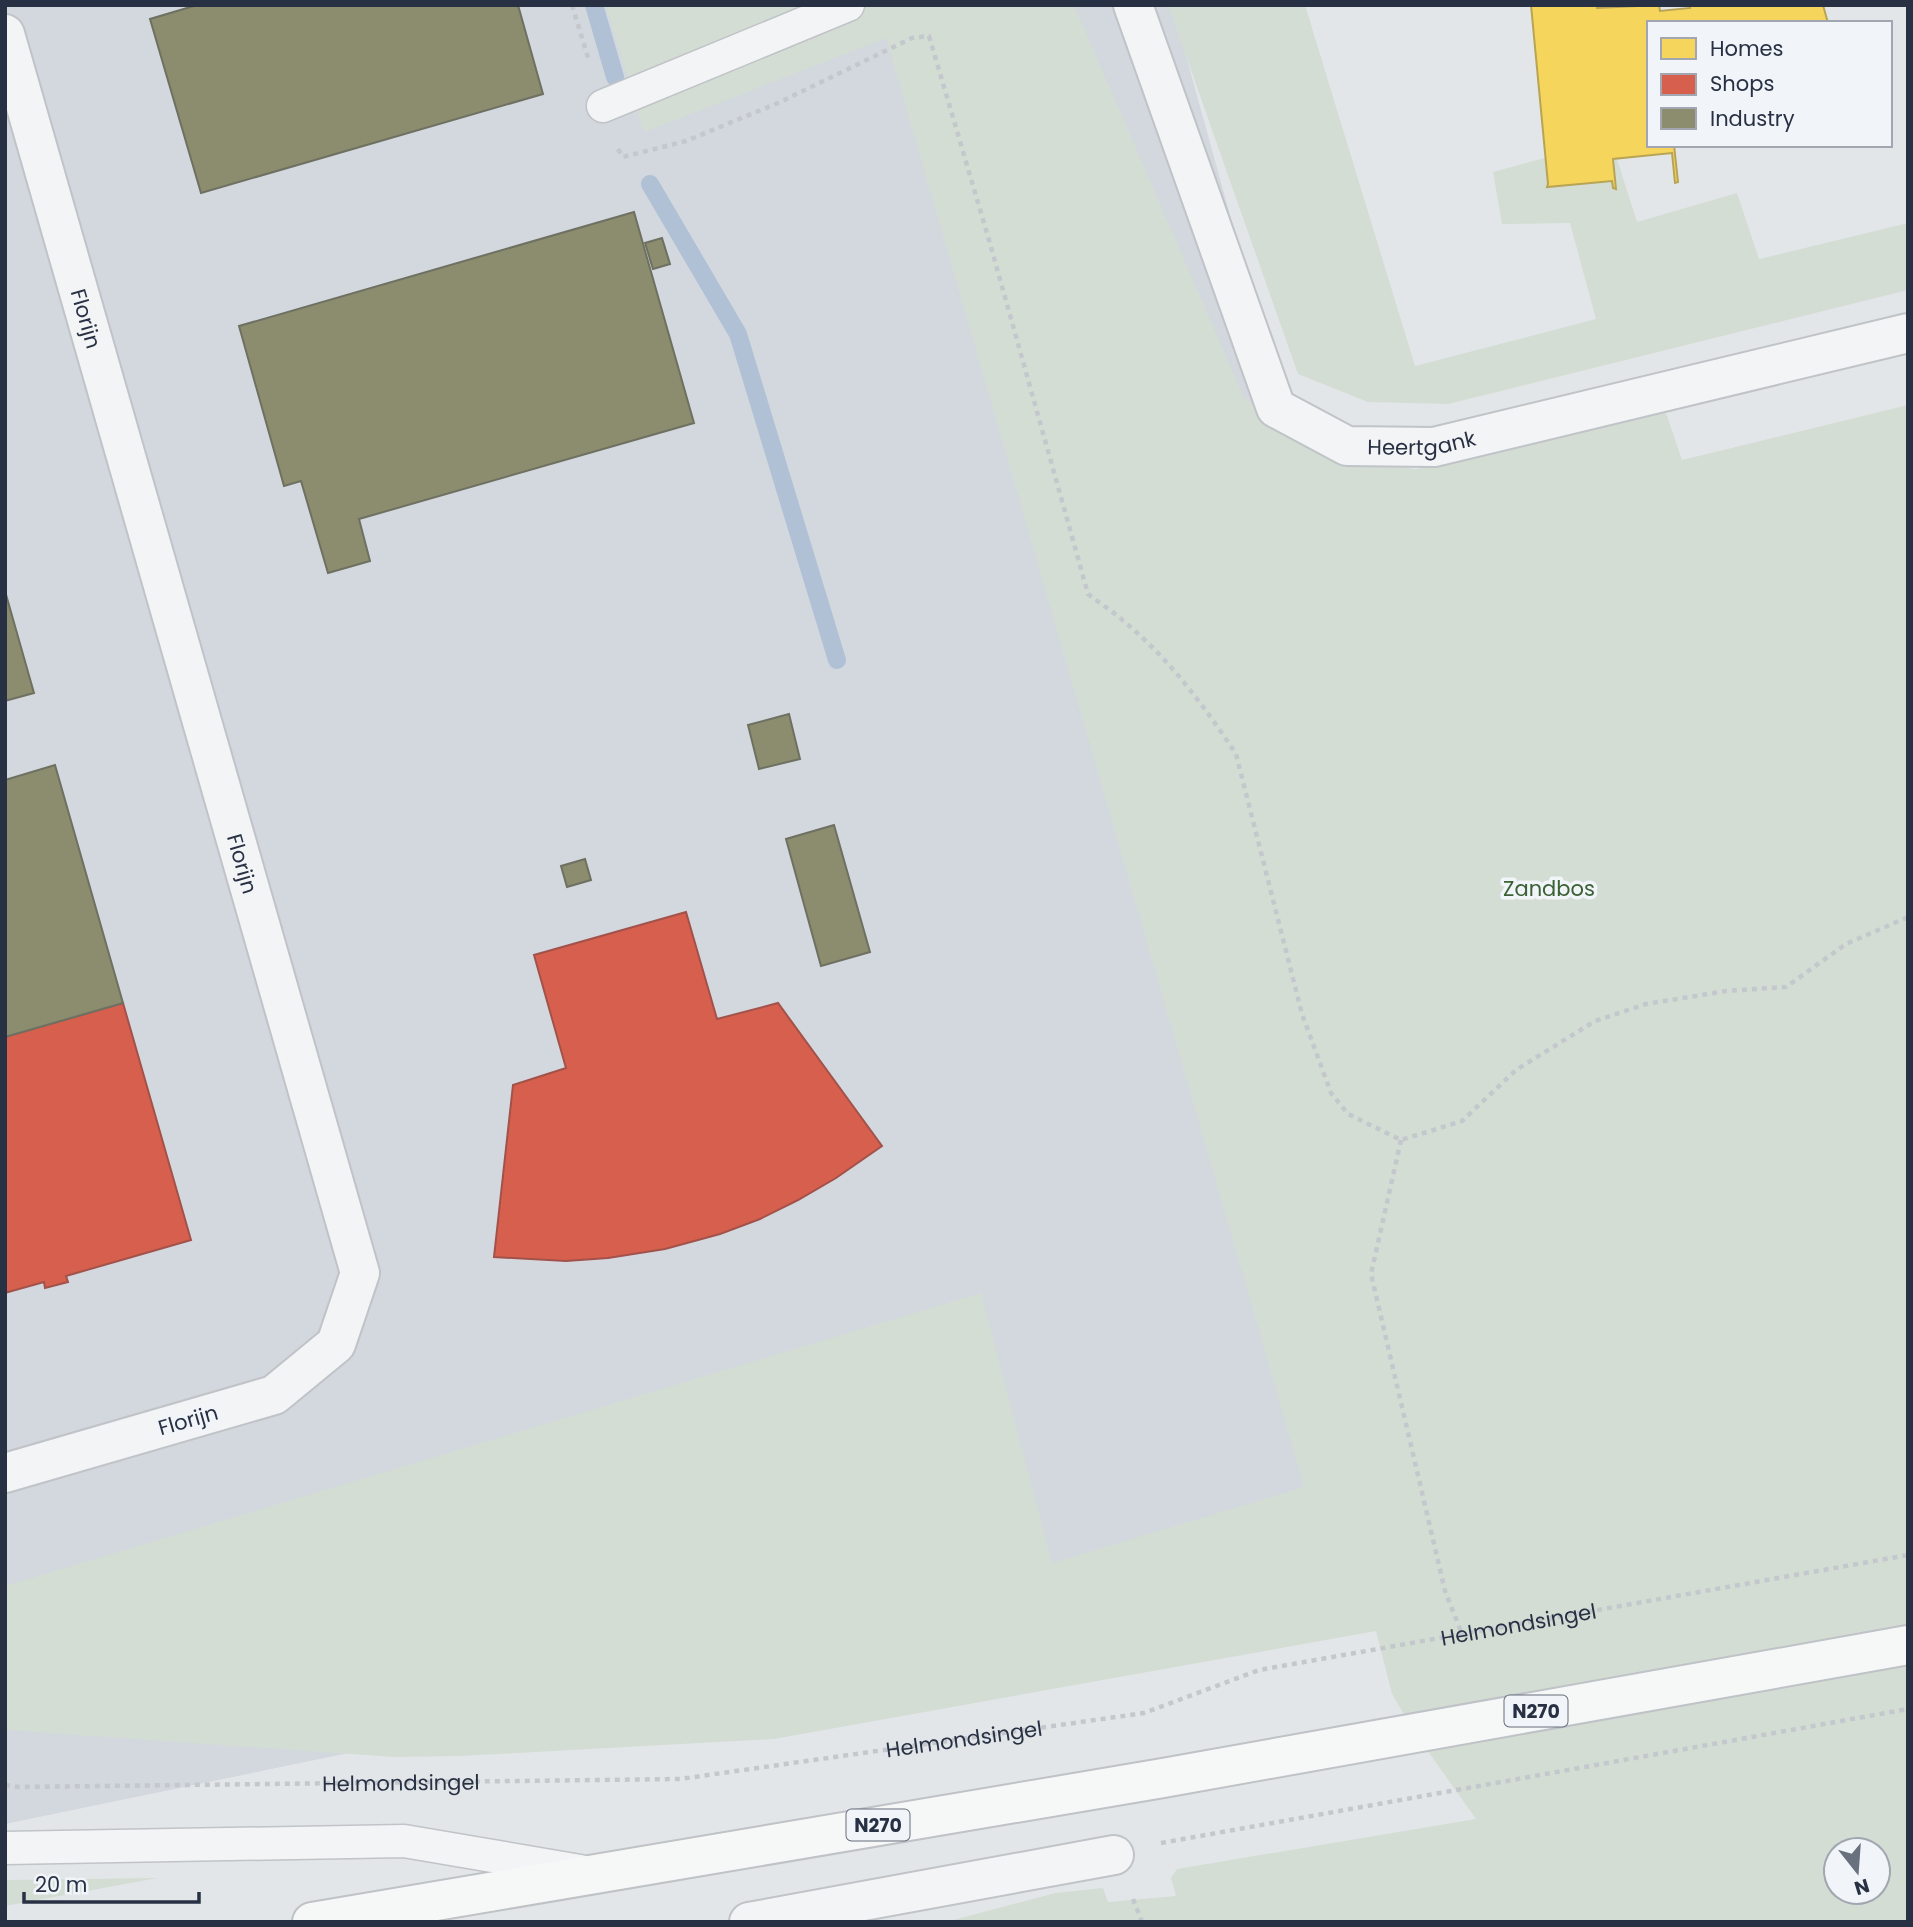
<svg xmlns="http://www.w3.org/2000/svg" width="1913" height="1927" viewBox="0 0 1913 1927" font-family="Poppins,sans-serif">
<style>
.built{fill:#d3d7de}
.green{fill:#d3ddd4;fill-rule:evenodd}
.homes{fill:#f6d55c;stroke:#b8a455;stroke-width:2}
.shops{fill:#d6604d;stroke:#a2524a;stroke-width:2}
.industry{fill:#8c8c6e;stroke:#6e7161;stroke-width:2}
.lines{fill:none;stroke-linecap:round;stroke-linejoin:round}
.stream{stroke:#b0c1d5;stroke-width:18}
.lane-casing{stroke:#c0c3c7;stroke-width:35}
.street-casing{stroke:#c0c3c7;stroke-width:42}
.primary-casing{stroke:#bfc2c6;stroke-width:42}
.path{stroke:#c4c7cc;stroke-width:4.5;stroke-dasharray:5 5;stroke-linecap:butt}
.lane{stroke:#f3f4f5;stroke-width:32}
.street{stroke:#f3f4f5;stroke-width:38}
.primary{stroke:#f6f7f7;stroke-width:38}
.labels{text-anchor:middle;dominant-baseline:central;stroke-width:7;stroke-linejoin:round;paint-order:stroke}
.shield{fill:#f1f4f8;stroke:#646c7a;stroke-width:2}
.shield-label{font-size:19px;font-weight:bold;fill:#283144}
.street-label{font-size:21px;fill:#283144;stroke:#f1f4f8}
.park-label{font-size:21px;fill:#3b6134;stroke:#f1f4f8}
</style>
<rect width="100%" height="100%" fill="#e3e6e9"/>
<!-- built -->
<polygon class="built" points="5,5 1172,5 1584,1498 5,1824"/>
<!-- green -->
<g class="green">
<path d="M606 5H1074L1244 398 1326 457 1416 469 1666 413 1682 460 1908 405V1922H946L1055 1893 1103 1888 1108 1902 1176 1896 1171 1878 1177 1869 1476 1819 1415 1733 1392 1694 1376 1631 774 1739 461 1756 395 1757 5 1730V1586L981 1293 1052 1563 1304 1487 886 38 644 132ZM1836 1850H1878V1892H1836Z"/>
<polygon points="1168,5 1305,5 1415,366 1596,319 1570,223 1502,224 1493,172 1611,140 1637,222 1737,193 1759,259 1908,223 1908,290 1448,404 1368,402 1298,374"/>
<polygon points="158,1878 5,1906 5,1880"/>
</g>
<!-- homes -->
<polygon class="homes" points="1531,5 1597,5 1597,8 1659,5 1660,11 1690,8 1689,5 1823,5 1828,23 1649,23 1649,145 1674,145 1678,182 1675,183 1672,153 1613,159 1616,189 1613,188 1612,181 1547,187 1548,184"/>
<!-- shops -->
<g class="shops">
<polygon points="686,912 717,1019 778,1003 882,1146 836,1178 798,1200 760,1219 720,1234 665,1249 608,1258 566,1261 494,1257 513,1085 566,1068 534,955"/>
<polygon points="123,1003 191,1240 66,1276 68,1282 45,1288 44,1282 5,1293 5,1037"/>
</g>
<!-- industry -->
<g class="industry">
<polygon points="197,5 518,5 543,94 201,193 150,19"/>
<polygon points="634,212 694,423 359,519 370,561 328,573 301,481 284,486 239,326"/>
<polygon points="662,238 670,264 653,269 645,243"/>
<polygon points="5,591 34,693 5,701"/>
<polygon points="789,714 800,759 759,769 748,725"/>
<polygon points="55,765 123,1003 5,1037 5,780"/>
<polygon points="834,825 870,952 821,966 786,839"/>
<polygon points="585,859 591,880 567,887 561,866"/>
</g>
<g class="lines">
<!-- stream -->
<g class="stream">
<polyline points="594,5 615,77"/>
<polyline points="650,184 738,334 837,660"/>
</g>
<!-- lane casing -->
<g class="lane-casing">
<g id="lane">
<polyline points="603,106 848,5"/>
<polyline points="5,1848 404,1841 580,1871"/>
</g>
</g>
<!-- street casing -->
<g class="street-casing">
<g id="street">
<path id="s2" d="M1133 5 1276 408 1347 446 1434 447 1908 333"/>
<path id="s3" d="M5 34 360 1273 336 1344 274 1395 5 1473"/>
<polyline points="749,1922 1114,1855"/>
</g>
</g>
<!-- primary casing -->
<g class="primary-casing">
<polyline id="primary" points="312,1922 1163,1778 1908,1645"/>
</g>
<!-- path -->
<g class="path">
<polyline points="572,5 589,61"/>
<path d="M618 149 623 157 686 141 778 103 912 38 929 36 989 240 1088 594C1101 604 1115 613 1127 624 1170 660 1205 707 1236 754L1302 1014 1331 1093 1348 1114 1401 1140 1462 1121 1516 1070 1595 1021 1646 1004 1726 991 1786 987 1846 944 1908 917"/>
<polyline points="1401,1140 1371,1274 1445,1591 1462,1634"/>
<path id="s1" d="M5 1785 19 1787 680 1779 1144 1713 1259 1670 1908 1555"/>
<polyline points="1161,1843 1908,1709"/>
<polyline points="1133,1899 1142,1922"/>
</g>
<!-- lane -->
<use href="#lane" class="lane"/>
<!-- street -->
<use href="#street" class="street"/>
<!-- primary -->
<use href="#primary" class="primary"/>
</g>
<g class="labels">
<!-- shield labels -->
<g class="shield">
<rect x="1504.5" y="1695.5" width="63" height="31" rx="5"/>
<rect x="846.5" y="1809.5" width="63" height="31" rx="5"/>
</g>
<g class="shield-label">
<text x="1536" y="1711">N270</text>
<text x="878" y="1825">N270</text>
</g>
<!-- street labels -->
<g class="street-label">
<text stroke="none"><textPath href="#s3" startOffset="296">Florijn</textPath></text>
<text stroke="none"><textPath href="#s2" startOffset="583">Heertgank</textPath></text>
<text stroke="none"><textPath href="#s3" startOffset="863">Florijn</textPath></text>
<text transform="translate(188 1420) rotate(-16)">Florijn</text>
<text stroke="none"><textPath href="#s1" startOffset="1530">Helmondsingel</textPath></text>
<text stroke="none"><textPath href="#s1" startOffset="962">Helmondsingel</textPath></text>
<text stroke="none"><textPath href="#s1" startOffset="396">Helmondsingel</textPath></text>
</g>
<!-- park labels -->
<g class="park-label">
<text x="1549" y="888">Zandbos</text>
</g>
</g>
<!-- border -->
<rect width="1913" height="1927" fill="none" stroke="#283144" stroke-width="14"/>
<!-- legend -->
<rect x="1647" y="21" width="245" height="126" fill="#f1f4f8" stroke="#a1a6b0" stroke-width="2"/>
<rect x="1661" y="38" width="35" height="21" fill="#f6d55c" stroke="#a1a6b0" stroke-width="2"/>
<text x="1710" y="56" font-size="21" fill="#283144">Homes</text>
<rect x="1661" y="74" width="35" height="21" fill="#d6604d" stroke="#a1a6b0" stroke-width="2"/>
<text x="1710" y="91" font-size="21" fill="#283144">Shops</text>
<rect x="1661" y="108" width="35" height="21" fill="#8c8c6e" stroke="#a1a6b0" stroke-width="2"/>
<text x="1710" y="126" font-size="21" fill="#283144">Industry</text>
<!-- north arrow -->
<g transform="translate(1857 1871) rotate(163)"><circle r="33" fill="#f1f4f8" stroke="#a1a6b0" stroke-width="2"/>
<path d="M0-5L12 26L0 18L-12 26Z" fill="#69707e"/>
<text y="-10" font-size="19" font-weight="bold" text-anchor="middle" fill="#283144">N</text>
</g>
<!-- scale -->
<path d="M24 1892v10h175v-10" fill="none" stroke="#283144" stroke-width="3.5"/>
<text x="35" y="1892" font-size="21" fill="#283144" stroke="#f1f4f8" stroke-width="5" paint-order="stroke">20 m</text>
</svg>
